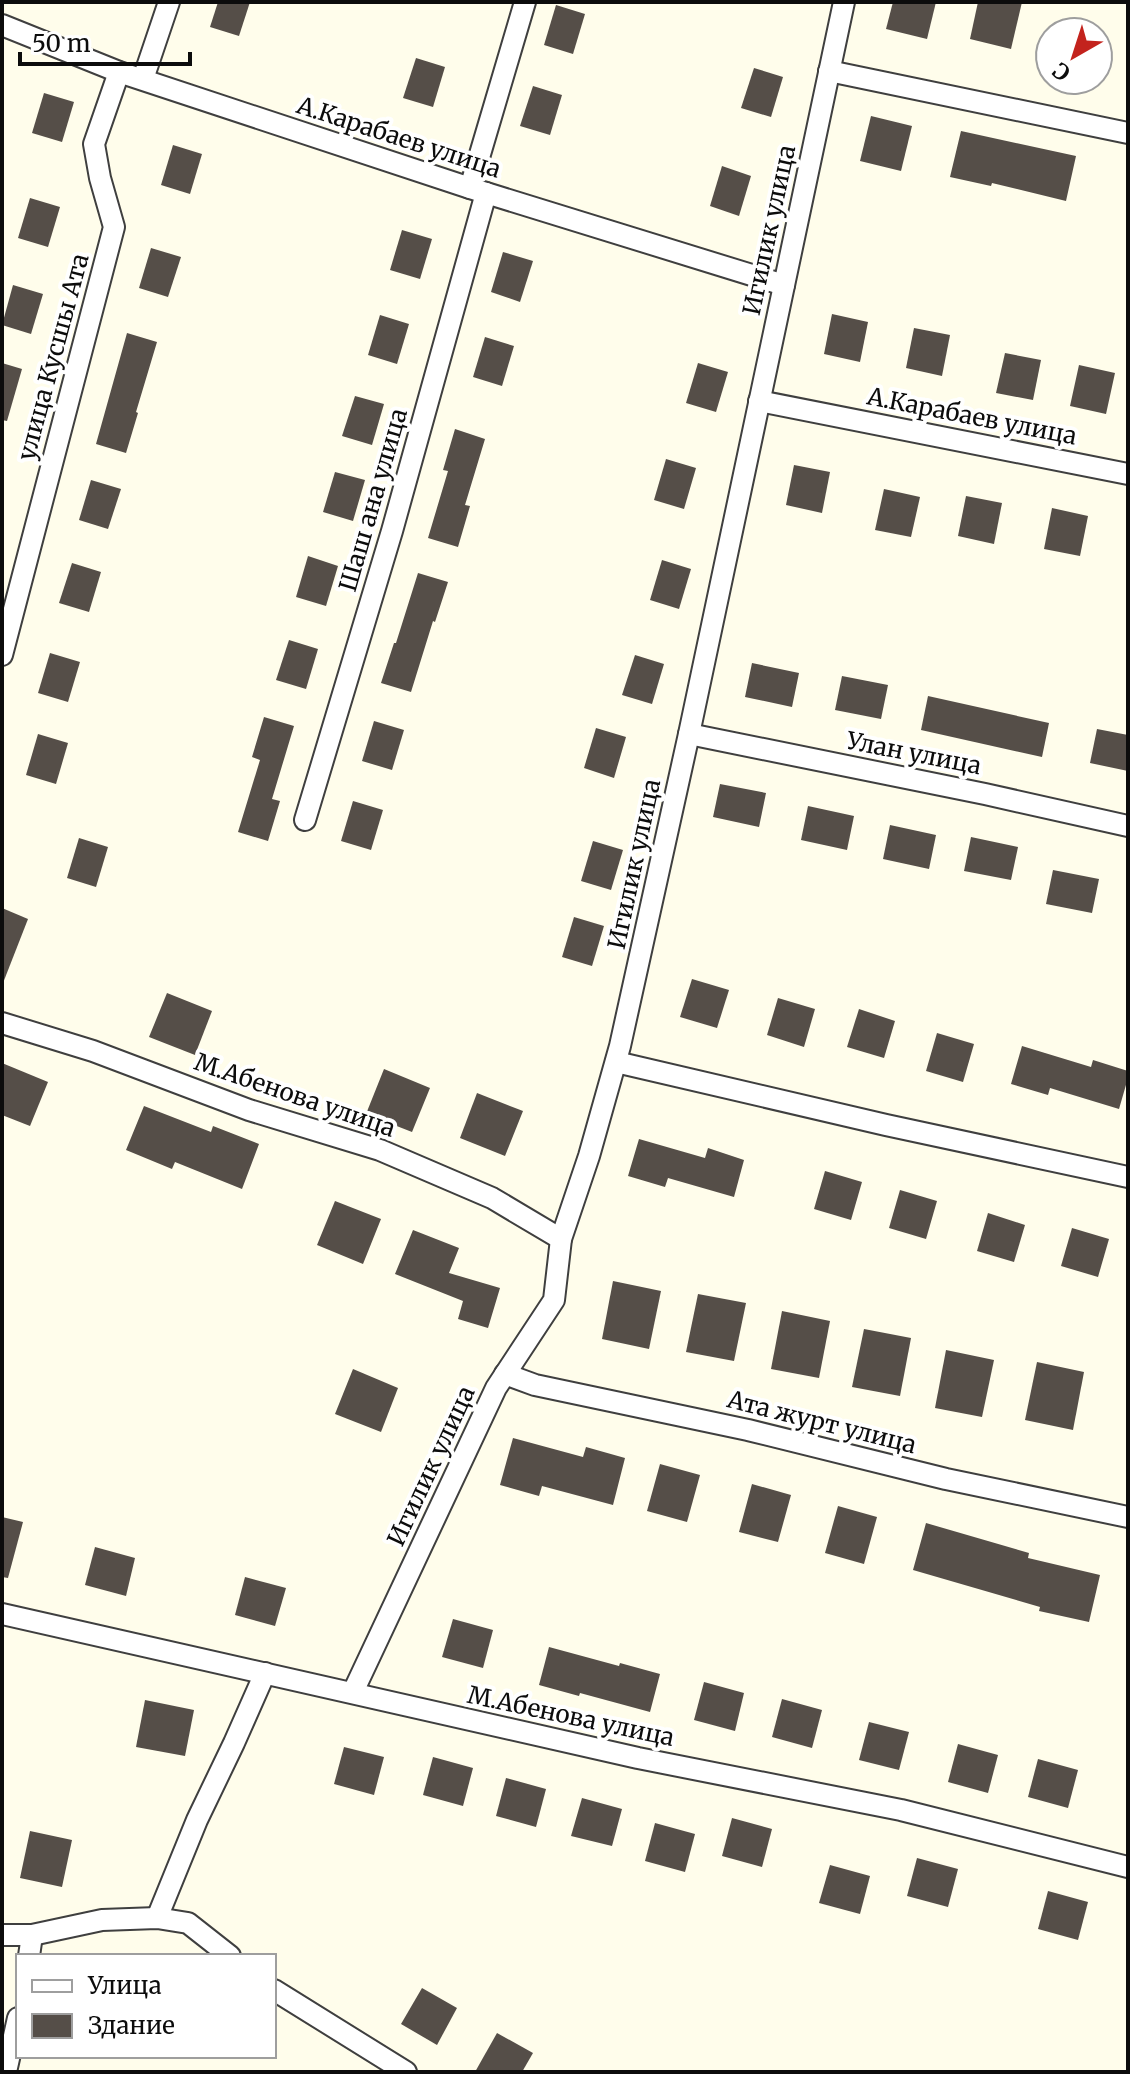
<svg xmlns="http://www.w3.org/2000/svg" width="1130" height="2074" viewBox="0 0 1130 2074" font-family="Merriweather,serif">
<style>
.building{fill:#554e48}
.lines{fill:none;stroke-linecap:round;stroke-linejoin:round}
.minor-casing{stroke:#3f3f3f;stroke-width:24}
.minor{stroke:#fff;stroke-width:20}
.labels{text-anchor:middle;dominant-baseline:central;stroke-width:8;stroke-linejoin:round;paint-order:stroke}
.street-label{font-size:24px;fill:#0c0c0c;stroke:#fff}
</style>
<rect width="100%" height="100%" fill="#fffdeb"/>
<!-- building -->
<g class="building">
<polygon points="218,2 250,2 239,36 210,27"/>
<polygon points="893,2 936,2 927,39 886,29"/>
<polygon points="978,2 1022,2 1011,49 970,39"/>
<polygon points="556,5 585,14 573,54 544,45"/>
<polygon points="416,58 445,67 433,107 403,98"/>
<polygon points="754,68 783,77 771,117 741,108"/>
<polygon points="533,86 562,95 550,135 520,126"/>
<polygon points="44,93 74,102 62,142 32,133"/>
<polygon points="871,116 912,126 901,171 860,161"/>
<polygon points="961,131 1076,156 1066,201 992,183 991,186 950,177"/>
<polygon points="173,145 202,154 190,194 161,185"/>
<polygon points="722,166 751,176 739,216 710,206"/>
<polygon points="30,198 60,207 48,247 18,238"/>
<polygon points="402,230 432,239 420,279 390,270"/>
<polygon points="151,248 181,257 168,297 139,288"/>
<polygon points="503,252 533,261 520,302 491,292"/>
<polygon points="13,285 43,294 31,334 2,325"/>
<polygon points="832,314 868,322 860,362 824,354"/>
<polygon points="380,315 409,324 397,364 368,355"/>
<polygon points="914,328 950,335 942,376 906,368"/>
<polygon points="127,333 157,342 136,412 138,413 126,453 96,444"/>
<polygon points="485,337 514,346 502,386 473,377"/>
<polygon points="1005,353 1041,360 1033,400 996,393"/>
<polygon points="2,363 22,369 7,421 2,420"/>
<polygon points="698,363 728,372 716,412 686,403"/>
<polygon points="1079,365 1115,373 1106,414 1070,406"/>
<polygon points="355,396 384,404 372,445 342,436"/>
<polygon points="455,429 485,439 465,505 470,506 458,547 428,538 448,471 443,470"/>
<polygon points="666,459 696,468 684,509 654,500"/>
<polygon points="794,465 830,472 822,513 786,505"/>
<polygon points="335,472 365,480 353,521 323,512"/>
<polygon points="91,480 121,489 108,529 79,520"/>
<polygon points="884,489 920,497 911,537 875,530"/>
<polygon points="966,496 1002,503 994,544 958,536"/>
<polygon points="1052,508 1088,516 1080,556 1044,549"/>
<polygon points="308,556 338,566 326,606 296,597"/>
<polygon points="662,560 691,569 679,609 650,600"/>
<polygon points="72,563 101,572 89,612 59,603"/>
<polygon points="418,573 448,582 435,622 433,621 411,692 381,683 394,643 396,643"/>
<polygon points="289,640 318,649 306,689 276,680"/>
<polygon points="50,653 80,662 68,702 38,693"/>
<polygon points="635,655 664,664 652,704 622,695"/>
<polygon points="752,663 799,673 792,707 745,697"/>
<polygon points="842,676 888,685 881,719 835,710"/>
<polygon points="928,696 1049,723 1042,757 921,730"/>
<polygon points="264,717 294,726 272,799 280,801 268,841 238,832 260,760 252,757"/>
<polygon points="374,721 404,730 392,770 362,761"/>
<polygon points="596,728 626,737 614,778 584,768"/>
<polygon points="1097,729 1128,735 1128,771 1090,763"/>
<polygon points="38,734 68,743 56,784 26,775"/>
<polygon points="720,784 766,793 759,827 713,817"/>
<polygon points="353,801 383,810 371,850 341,841"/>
<polygon points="808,806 854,816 847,850 801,840"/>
<polygon points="890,825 936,835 929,869 883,859"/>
<polygon points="971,837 1018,847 1011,880 964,871"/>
<polygon points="79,838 108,847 96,887 67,878"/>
<polygon points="593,841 623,850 611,890 581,881"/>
<polygon points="1053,870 1099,879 1092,913 1046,904"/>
<polygon points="2,908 28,919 3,983 2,983"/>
<polygon points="574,917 604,926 592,966 562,957"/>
<polygon points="692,979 729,990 717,1028 680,1017"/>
<polygon points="167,993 212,1011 195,1055 149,1037"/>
<polygon points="778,998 815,1009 804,1047 767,1035"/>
<polygon points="859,1009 895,1021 884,1058 847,1047"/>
<polygon points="937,1033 974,1044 963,1082 926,1071"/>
<polygon points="1022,1046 1091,1067 1093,1060 1128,1071 1128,1078 1119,1109 1050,1088 1048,1095 1011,1084"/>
<polygon points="2,1063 48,1082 30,1126 2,1115"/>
<polygon points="384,1069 430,1088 412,1132 366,1114"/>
<polygon points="477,1093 523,1111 505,1156 460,1138"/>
<polygon points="144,1106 211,1132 213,1126 259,1144 242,1189 175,1162 172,1169 126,1150"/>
<polygon points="639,1139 705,1158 708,1148 744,1160 734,1197 668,1178 665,1187 628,1176"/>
<polygon points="825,1171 862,1182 851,1220 814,1209"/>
<polygon points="900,1190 937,1201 926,1239 889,1228"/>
<polygon points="335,1201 381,1219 363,1264 317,1245"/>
<polygon points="988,1213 1025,1225 1014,1262 977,1251"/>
<polygon points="1072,1228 1109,1239 1098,1277 1061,1266"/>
<polygon points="413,1230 459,1248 449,1273 500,1288 488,1328 458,1319 463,1301 395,1274"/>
<polygon points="613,1281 661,1291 649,1349 602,1339"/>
<polygon points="698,1294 746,1303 734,1361 686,1352"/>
<polygon points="782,1311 830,1321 819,1378 771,1369"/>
<polygon points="864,1329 911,1338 900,1396 852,1387"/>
<polygon points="946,1350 994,1360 982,1417 935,1408"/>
<polygon points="1037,1362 1084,1372 1073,1430 1025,1420"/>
<polygon points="353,1369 398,1388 381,1432 335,1414"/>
<polygon points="513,1438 583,1457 586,1447 625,1458 613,1505 542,1486 539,1496 500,1485"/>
<polygon points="660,1464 700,1475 687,1522 647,1511"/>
<polygon points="752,1484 791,1495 778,1542 739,1532"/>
<polygon points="838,1506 877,1517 864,1564 825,1553"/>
<polygon points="2,1517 23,1522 8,1578 2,1577"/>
<polygon points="926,1523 1029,1553 1028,1558 1100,1575 1089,1622 1039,1611 1040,1607 913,1570"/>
<polygon points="95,1547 135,1558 126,1596 85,1585"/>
<polygon points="245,1577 286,1588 275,1626 235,1615"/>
<polygon points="453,1619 493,1630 483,1668 442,1657"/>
<polygon points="549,1647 619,1666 620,1663 660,1674 650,1712 580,1693 579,1696 539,1685"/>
<polygon points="704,1682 744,1693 735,1731 694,1720"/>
<polygon points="782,1699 822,1710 812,1748 772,1737"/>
<polygon points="145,1700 194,1710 185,1756 136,1747"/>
<polygon points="869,1722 909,1732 899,1770 859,1760"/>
<polygon points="958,1744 998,1755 988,1793 948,1782"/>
<polygon points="344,1747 384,1757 374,1795 334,1784"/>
<polygon points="433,1757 473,1768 463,1806 423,1795"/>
<polygon points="1038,1759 1078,1770 1068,1808 1028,1797"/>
<polygon points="506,1778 546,1789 536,1827 496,1816"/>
<polygon points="582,1798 622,1809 612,1846 571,1836"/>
<polygon points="732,1818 772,1829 762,1867 722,1856"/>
<polygon points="655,1823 695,1834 685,1872 645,1861"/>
<polygon points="30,1831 72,1840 62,1887 20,1878"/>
<polygon points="917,1858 958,1869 948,1907 907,1896"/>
<polygon points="830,1865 870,1876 860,1914 819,1903"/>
<polygon points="1048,1891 1088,1902 1078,1940 1038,1929"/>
<polygon points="422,1988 457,2008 437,2045 401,2024"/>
<polygon points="497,2033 533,2053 522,2072 475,2072"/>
</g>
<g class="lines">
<!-- minor casing -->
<g class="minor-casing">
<g id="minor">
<polyline points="2,25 119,72 470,188 784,285"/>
<polyline points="829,71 1128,133"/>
<polyline points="143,79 169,2"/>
<polyline points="470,188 525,2"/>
<polyline points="759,401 1128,474"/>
<polyline points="2,655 114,227 100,178 94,144 119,72"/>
<polyline points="689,734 985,794 1128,826"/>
<polyline points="305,820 392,531 486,193"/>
<polyline points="2,1023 93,1051 249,1110 380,1150 492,1198 561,1239"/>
<polyline points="616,1062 886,1125 1128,1177"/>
<polyline points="505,1374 535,1385 748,1430 946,1479 1128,1517"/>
<polyline points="2,1614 638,1758 901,1810 1128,1867"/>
<polyline points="353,1692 496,1388 554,1300 561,1239 589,1156 620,1046 689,734 844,2"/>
<polyline points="157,1918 197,1820 234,1743 265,1673"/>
<polyline points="2,1935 32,1935 102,1920 157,1918 188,1923 230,1956"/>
<polyline points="29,1956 32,1935"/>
<polyline points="274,1990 406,2072"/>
<polyline points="6,2072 18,2018"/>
</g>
</g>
<!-- minor -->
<use href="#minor" class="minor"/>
</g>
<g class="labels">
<!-- street labels -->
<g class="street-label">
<text transform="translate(399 137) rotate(18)">А.Карабаев улица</text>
<text transform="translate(769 230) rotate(-78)">Игилик улица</text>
<text transform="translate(53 357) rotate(-75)">улица Кусшы Ата</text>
<text transform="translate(972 416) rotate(11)">А.Карабаев улица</text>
<text transform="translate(373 500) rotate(-74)">Шаш ана улица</text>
<text transform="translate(914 753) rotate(11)">Улан улица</text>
<text transform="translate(634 864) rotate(-78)">Игилик улица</text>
<text transform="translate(295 1095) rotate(19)">М.Абенова улица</text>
<text transform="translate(822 1422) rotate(14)">Ата журт улица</text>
<text transform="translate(431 1466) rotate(-65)">Игилик улица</text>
<text transform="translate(571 1716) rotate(12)">М.Абенова улица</text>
</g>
</g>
<!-- border -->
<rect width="1130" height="2074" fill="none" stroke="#0c0c0c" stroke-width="8"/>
<!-- legend -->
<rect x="16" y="1954" width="260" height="104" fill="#ffffff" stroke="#9e9e9e" stroke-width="2"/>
<rect x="32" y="1980" width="40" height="12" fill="#ffffff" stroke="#9e9e9e" stroke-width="2"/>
<text x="88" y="1994" font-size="24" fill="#0c0c0c">Улица</text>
<rect x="32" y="2014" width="40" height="24" fill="#554e48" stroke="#9e9e9e" stroke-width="2"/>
<text x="88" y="2034" font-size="24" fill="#0c0c0c">Здание</text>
<!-- north arrow -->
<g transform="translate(1074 56) rotate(219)"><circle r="38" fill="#ffffff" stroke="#9e9e9e" stroke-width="2"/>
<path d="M0-6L14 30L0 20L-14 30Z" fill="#c3231d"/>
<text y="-12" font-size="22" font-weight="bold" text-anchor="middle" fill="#0c0c0c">С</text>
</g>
<!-- scale -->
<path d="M20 52v12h170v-12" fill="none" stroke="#0c0c0c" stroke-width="4"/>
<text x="32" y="52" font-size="24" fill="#0c0c0c" stroke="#ffffff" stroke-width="6" paint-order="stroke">50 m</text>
</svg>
